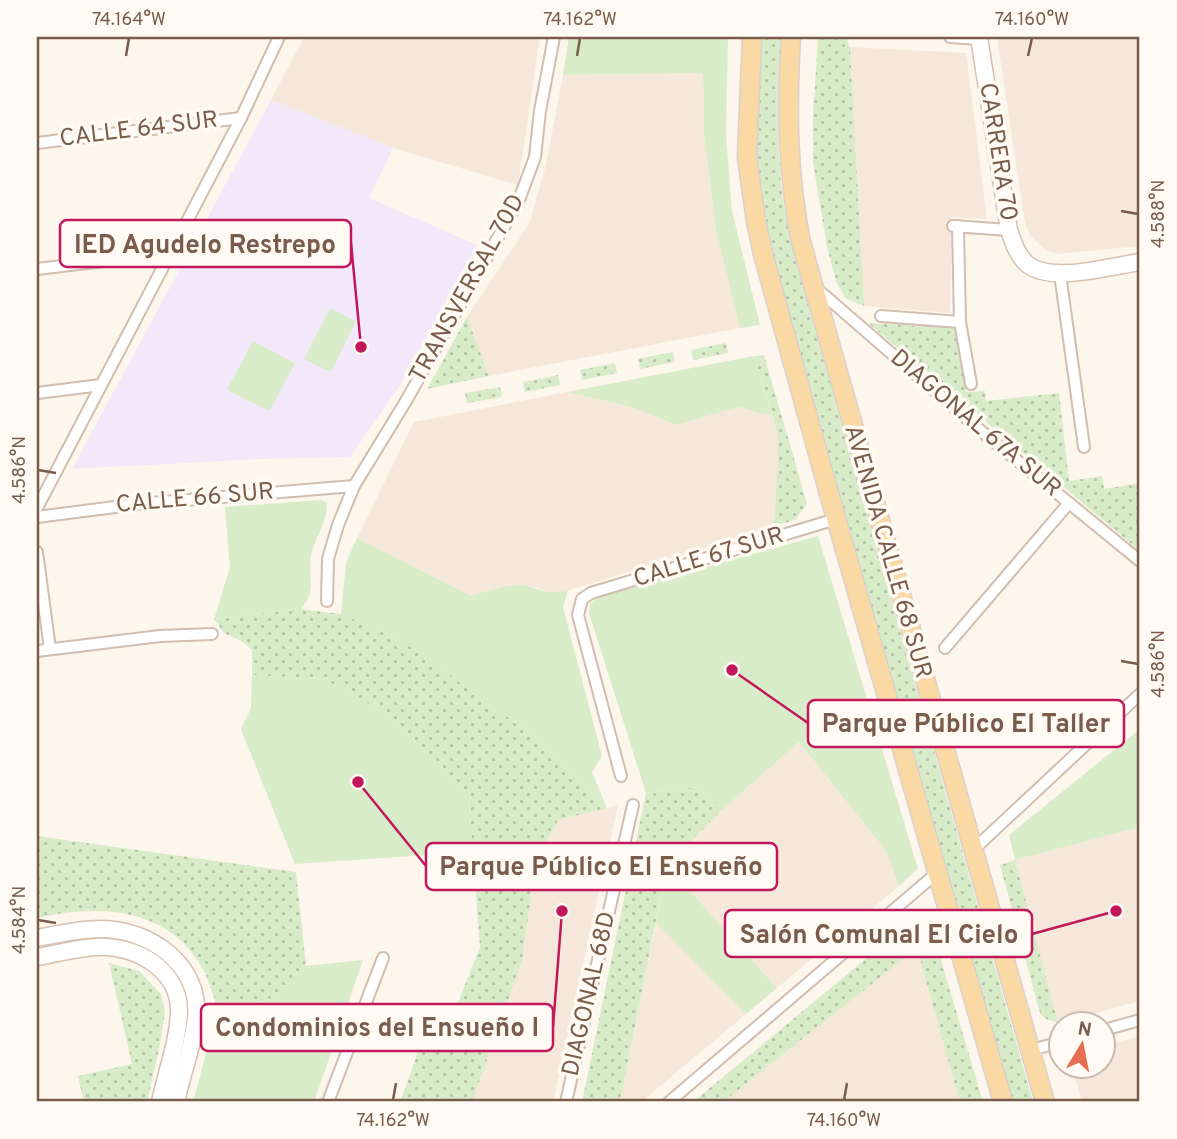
<svg xmlns="http://www.w3.org/2000/svg" width="1177" height="1139" viewBox="0 0 1177 1139" font-family="Overpass,sans-serif">
<style>
.residential{fill:#f5e8da}
.education{fill:#f3e8fa}
.grass{fill:url(#grass-dots)}
.green{fill:#d8ecc9}
.lines{fill:none;stroke-linecap:round;stroke-linejoin:round}
.street-casing{stroke:#d1beb0;stroke-width:14}
.secondary-casing{stroke:#d6c0b0;stroke-width:19}
.primary-casing{stroke:#dad1cd;stroke-width:21}
.street{stroke:#fff;stroke-width:10}
.secondary{stroke:#fff;stroke-width:16}
.primary{stroke:#fbd9a5;stroke-width:18}
.ticks{fill:none;stroke:#7a5c4d;stroke-width:2.5}
.labels{text-anchor:middle;dominant-baseline:central;stroke-width:7;stroke-linejoin:round;paint-order:stroke}
.street-label{font-size:24px;fill:#7a5c4d;stroke:#fffaf3}
.leader{fill:none;stroke:#c2185b;stroke-width:2.5}
.callout-dot{fill:#c2185b;stroke:#fffaf3;stroke-width:2.5}
.callout{fill:#fffaf3;stroke:#c2185b;stroke-width:2.5}
.callout-label{font-size:26px;text-anchor:middle;font-weight:bold;fill:#7a5c4d}
.neatline{fill:none;stroke:#7a5c4d;stroke-width:2.5}
.ticks-label{font-size:18px;text-anchor:middle;fill:#7a5c4d}
</style>
<defs>
<pattern id="grass-dots" width="8" height="8" patternUnits="userSpaceOnUse" patternTransform="scale(1.75)"><rect width="8" height="8" fill="#d8ecc9"/><path d="M2 2h.1M6 6h.1" fill="none" stroke="#b4c2a5" stroke-width="1.8" stroke-linecap="round"/></pattern>
</defs>
<rect width="100%" height="100%" fill="#fdf6ec"/>
<!-- residential -->
<g class="residential">
<polygon points="304,37 540,37 518,185 393,148 271,100"/>
<polygon points="1009,37 1140,37 1140,246 1057,254 1046,250 1030,236 1025,223 997,38"/>
<polygon points="850,47 966,53 987,219 952,217 950,313 864,306"/>
<polygon points="703,73 704,134 717,235 740,328 489,376 467,317 529,224 546,165 563,75"/>
<polygon points="567,392 631,407 677,425 738,407 772,416 777,431 778,459 774,526 554,595 535,587 517,585 471,596 357,538 414,422"/>
<polygon points="799,742 886,851 899,886 777,988 667,865 724,808"/>
<polygon points="618,805 553,1102 472,1102 522,961 536,861 558,820"/>
<polygon points="1140,827 1140,1001 1058,1023 1015,860"/>
<polygon points="656,923 746,1014 641,1102 620,1102"/>
<polygon points="917,947 960,1102 723,1102"/>
<polygon points="1140,1036 1140,1102 1082,1102 1072,1066 1104,1066 1104,1047"/>
</g>
<!-- education -->
<polygon class="education" points="271,100 393,148 369,198 477,245 403,381 350,457 262,459 72,469"/>
<!-- grass -->
<g class="grass">
<path d="M761 37H782C780 82 777 127 780 172 782 206 791 240 799 273L1033 1102H1011L772 255 760 193 756 151Z"/>
<polygon points="818,37 846,37 850,47 864,306 846,299 836,281 827,247 813,162 813,116"/>
<polygon points="467,317 489,376 427,389"/>
<polygon points="868,323 959,328 966,392 985,391 986,401 1059,393 1069,481 1102,476 1104,489 1140,483 1140,551"/>
<polygon points="726,343 728,353 693,360 691,350"/>
<polygon points="673,352 675,362 640,369 638,359"/>
<polygon points="764,355 807,504 795,520 774,526 778,459 777,431 754,356"/>
<polygon points="615,363 617,373 582,380 580,370"/>
<polygon points="558,375 560,385 525,392 523,382"/>
<polygon points="500,387 502,397 467,403 465,393"/>
<polygon points="300,609 341,614 386,632 426,656 495,710 523,726 607,808 558,820 536,861 522,961 472,1102 400,1102 427,1027 446,1033 480,947 469,802 439,763 402,729 365,701 323,679 252,675 252,650 243,642 224,633 214,619"/>
<polygon points="699,787 724,808 667,865 620,1102 582,1102 646,793"/>
<path d="M37 836 296 872 306 966C290 998 248 1013 215 1000 211 990 208 978 203 969 168 907 100 904 37 918Z"/>
<polygon points="1015,860 1058,1023 1046,1019 1040,1013 1000,865"/>
<polygon points="926,909 983,1102 960,1102 917,948 723,1102 693,1102"/>
<polygon points="109,963 139,971 161,994 165,1012 159,1049 147,1102 84,1102 78,1076 132,1064"/>
</g>
<!-- green -->
<g class="green">
<polygon points="569,37 728,37 726,134 732,211 760,325 740,328 717,235 704,134 703,73 563,75"/>
<polygon points="330,308 356,321 331,372 304,359"/>
<polygon points="253,341 295,363 270,411 227,390"/>
<polygon points="754,356 772,416 738,407 677,425 631,407 567,392"/>
<path d="M321 500 327 503C328 520 317 535 312 551 306 574 319 592 300 609L214 619 230 567 225 507Z"/>
<polygon points="818,536 918,869 899,886 886,851 799,742 724,808 699,787 646,793 589,613 590,604 598,597"/>
<path d="M357 538 471 596C486 592 503 585 520 585 540 587 546 597 568 590L563 607 602 756 592 772 607 808 523 726 495 710 426 656 386 632 341 614 346 563Z"/>
<polygon points="252,675 323,679 365,701 402,729 439,763 469,802 473,852 295,864 241,729 251,708"/>
<polygon points="1140,729 1140,827 1015,860 1009,835"/>
<polygon points="667,865 777,988 746,1014 656,923"/>
<path d="M363 960 314 1102H193L214 1024 215 1000C248 1013 290 998 306 966Z"/>
</g>
<g class="lines">
<!-- street casing -->
<g class="street-casing">
<g id="street">
<polyline points="950,37 979,39"/>
<polyline points="37,143 241,118"/>
<polyline points="953,226 1009,230"/>
<polyline points="958,226 960,322 971,384"/>
<polyline points="37,269 170,253"/>
<polyline points="1060,274 1084,447"/>
<polyline points="816,288 981,431 1140,561"/>
<polyline points="881,316 960,322"/>
<polyline points="37,393 101,385"/>
<polyline points="37,508 241,118 279,37"/>
<polyline points="37,517 138,504 354,486"/>
<polyline points="37,552 50,649"/>
<polyline points="327,601 328,559 338,525 354,486 406,401 519,200 535,157 540,111 554,37"/>
<polyline points="945,648 1069,503"/>
<polyline points="37,651 160,636 212,634"/>
<polyline points="621,776 578,615 582,599 591,593 836,519"/>
<polyline points="973,850 1140,694"/>
<polyline points="1104,1030 1140,1020"/>
<polyline points="1030,1050 1062,1042"/>
<polyline points="328,1102 383,958"/>
<polyline points="566,1102 633,805"/>
<polyline points="669,1102 938,872"/>
</g>
</g>
<!-- secondary casing -->
<g class="secondary-casing">
<g id="secondary">
<path d="M979 37 1009 230C1013 242 1017 255 1027 264 1051 284 1111 266 1140 262"/>
<path d="M37 938C58 934 80 929 101 929 150 929 201 965 196 1018 193 1046 182 1074 176 1102"/>
<path d="M37 957C56 954 76 948 96 947 135 944 180 970 179 1012 178 1042 166 1073 160 1102"/>
</g>
</g>
<!-- primary casing -->
<g class="primary-casing">
<g id="primary">
<polyline points="752,37 747,157 756,221 763,254 828,490 1003,1102"/>
<path d="M791 37C787 107 787 173 801 242L1045 1102"/>
</g>
</g>
<!-- street -->
<use href="#street" class="street"/>
<!-- secondary -->
<use href="#secondary" class="secondary"/>
<!-- primary -->
<use href="#primary" class="primary"/>
</g>
<!-- ticks -->
<path class="ticks" d="M126 56 129 38M577 56 580 38M1028 56 1032 38M1121 211 1138 214M38 470 56 473M1121 661 1138 664M38 920 56 923M393 1100 396 1083M844 1100 847 1083"/>
<g class="labels">
<!-- street labels -->
<g class="street-label">
<text transform="translate(139 130) rotate(-7)">CALLE 64 SUR</text>
<text transform="translate(997 152) rotate(81)">CARRERA 70</text>
<text transform="translate(468 289) rotate(-61)">TRANSVERSAL 70D</text>
<text transform="translate(975 424) rotate(40)">DIAGONAL 67A SUR</text>
<text transform="translate(195 499) rotate(-5)">CALLE 66 SUR</text>
<text transform="translate(887 552) rotate(74)">AVENIDA CALLE 68 SUR</text>
<text transform="translate(709 558) rotate(-17)">CALLE 67 SUR</text>
<text transform="translate(590 994) rotate(-77)">DIAGONAL 68D</text>
</g>
</g>
<!-- callouts -->
<path class="leader" d="M361 347L351 243M732 670L808 723M358 782L426 866M1116 911L1032 934M562 911L553 1027"/>
<g class="callout-dot">
<circle cx="361" cy="347" r="7"/>
<circle cx="732" cy="670" r="7"/>
<circle cx="358" cy="782" r="7"/>
<circle cx="1116" cy="911" r="7"/>
<circle cx="562" cy="911" r="7"/>
</g>
<g class="callout">
<rect x="60" y="220" width="291" height="47" rx="7"/>
<rect x="808" y="700" width="316" height="47" rx="7"/>
<rect x="426" y="843" width="351" height="47" rx="7"/>
<rect x="725" y="910" width="307" height="47" rx="7"/>
<rect x="201" y="1004" width="352" height="47" rx="7"/>
</g>
<g class="callout-label">
<text x="205" y="253">IED Agudelo Restrepo</text>
<text x="966" y="732">Parque Público El Taller</text>
<text x="601" y="875">Parque Público El Ensueño</text>
<text x="879" y="943">Salón Comunal El Cielo</text>
<text x="377" y="1036">Condominios del Ensueño I</text>
</g>
<!-- border -->
<rect width="1177" height="1139" fill="none" stroke="#fffaf3" stroke-width="77"/>
<!-- north arrow -->
<g transform="translate(1082 1045) rotate(10)"><circle r="33" fill="#fffaf3" stroke="#cabbb1" stroke-width="2"/>
<path d="M0-5L12 26L0 18L-12 26Z" fill="#e76f51"/>
<text y="-10" font-size="19" font-weight="bold" text-anchor="middle" fill="#7a5c4d">N</text>
</g>
<rect x="38" y="38" width="1100" height="1062" class="neatline"/>
<g class="ticks-label">
<text x="129" y="25">74.164°W</text>
<text x="580" y="25">74.162°W</text>
<text x="1032" y="25">74.160°W</text>
<text transform="translate(1158 214) rotate(-90)" y="6">4.588°N</text>
<text transform="translate(19 470) rotate(-90)" y="6">4.586°N</text>
<text transform="translate(1158 664) rotate(-90)" y="6">4.586°N</text>
<text transform="translate(19 920) rotate(-90)" y="6">4.584°N</text>
<text x="393" y="1126">74.162°W</text>
<text x="844" y="1126">74.160°W</text>
</g>
</svg>
